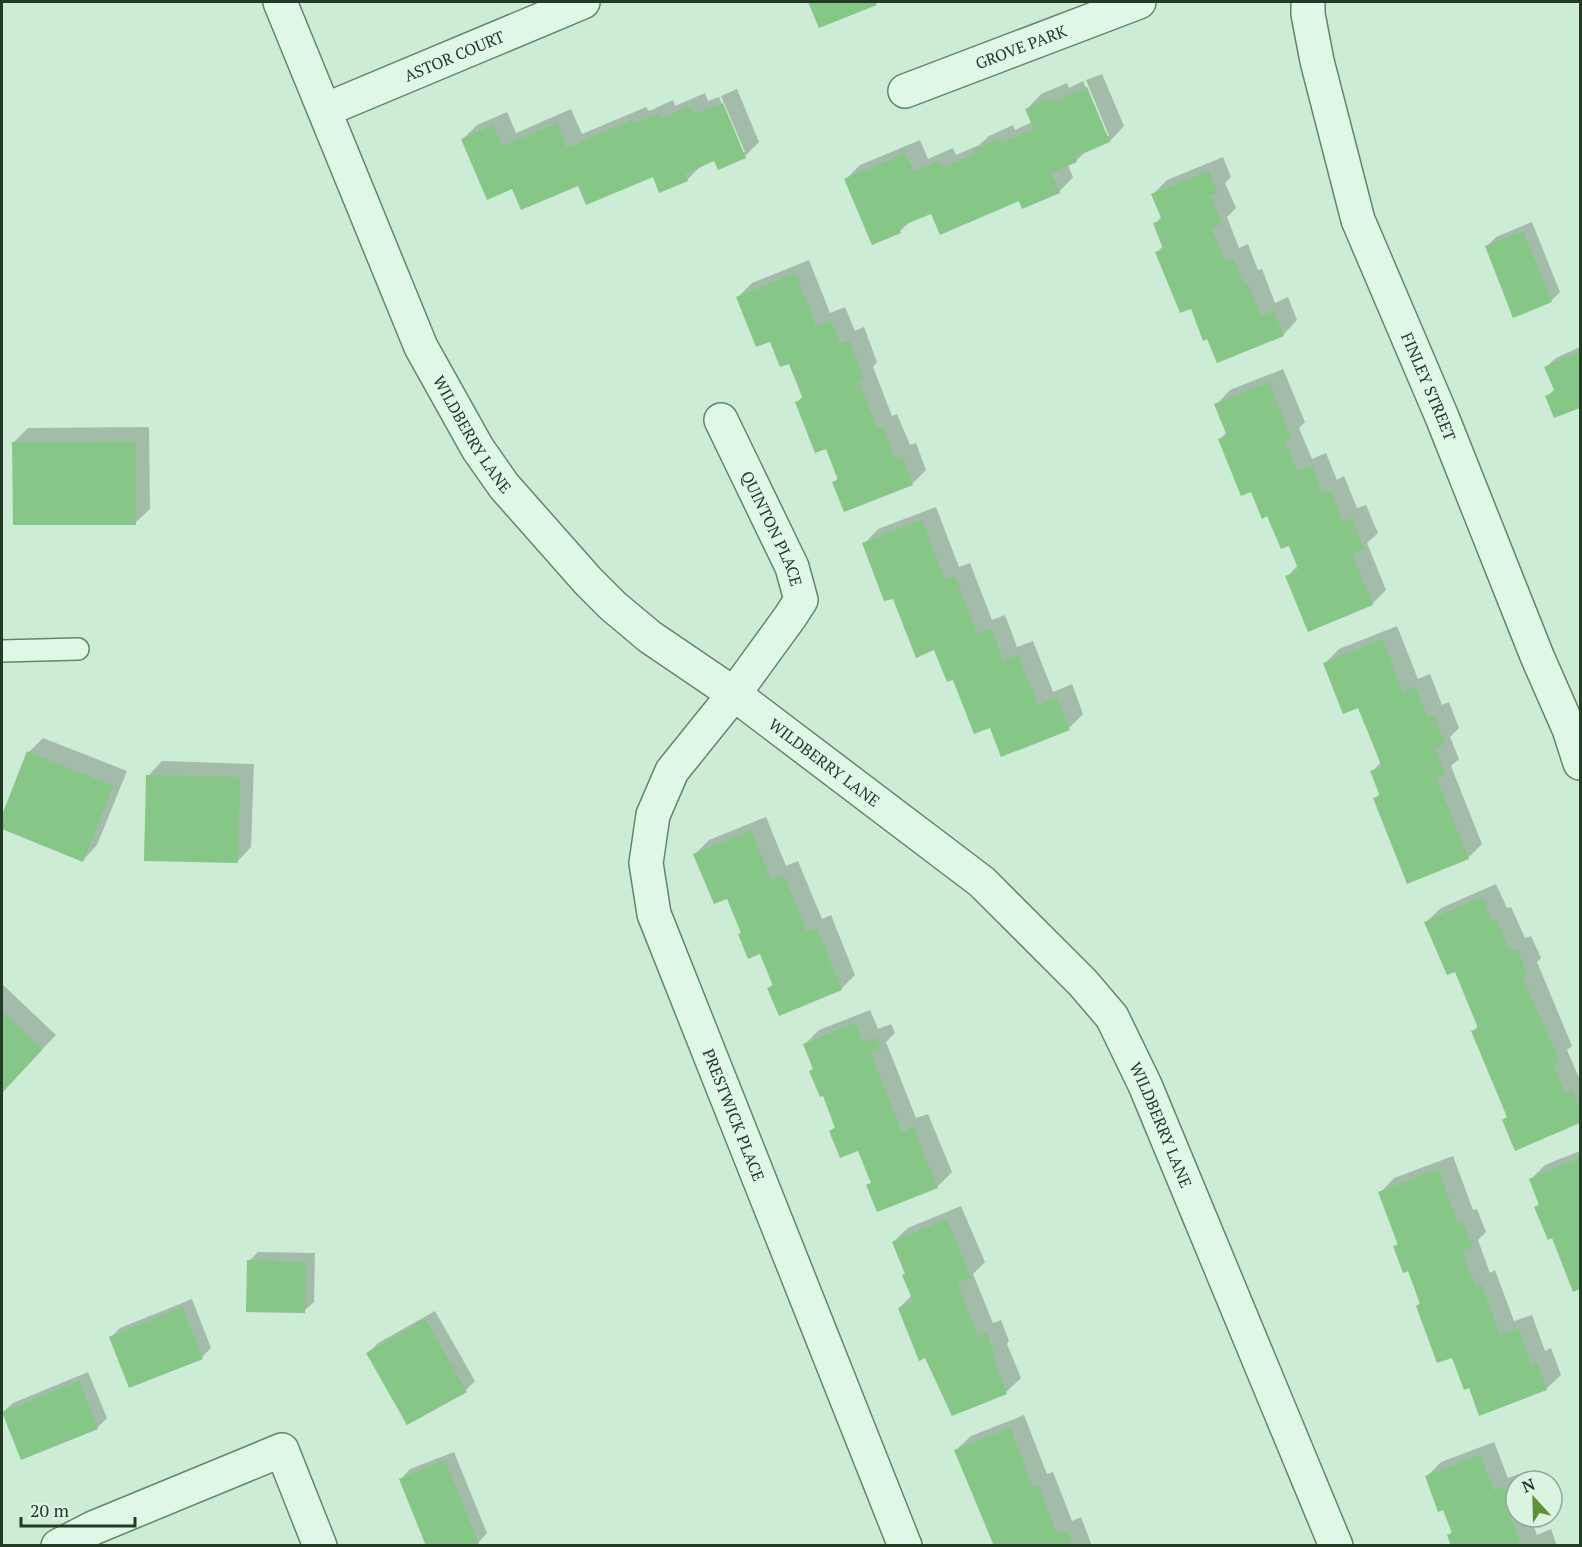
<svg xmlns="http://www.w3.org/2000/svg" width="1582" height="1547" viewBox="0 0 1582 1547" font-family="'PT Serif',serif">
<style>
.shadow{fill:#0003}
.building{fill:#86c686}
.lines{fill:none;stroke-linecap:round;stroke-linejoin:round}
.lane-casing{stroke:#618866;stroke-width:24}
.street-casing{stroke:#618866;stroke-width:36}
.lane{stroke:#dff7e6;stroke-width:21}
.street{stroke:#dff7e6;stroke-width:33}
.labels{text-anchor:middle;dominant-baseline:central;stroke-width:6;stroke-linejoin:round;paint-order:stroke}
.street-label{font-size:16px;fill:#233a25;stroke:#dbf4e2}
</style>
<rect width="100%" height="100%" fill="#ccecd5"/>
<!-- shadow -->
<g class="shadow">
<polygon points="810,2 878,2 820,26"/>
<polygon points="1102,74 1124,126 1110,141 1087,150 1076,161 1068,165 1073,177 1059,192 932,212 911,221 900,231 845,180 860,165 920,140 928,159 953,148 956,155 979,145 989,136 1013,125 1015,130 1032,122 1027,109 1041,94 1067,83 1069,88 1083,81 1106,136 1109,136 1086,80"/>
<polygon points="737,89 759,142 745,156 715,159 701,166 687,180 654,175 579,184 513,187 463,139 477,125 507,112 516,133 571,109 582,134 646,107 649,111 673,100 675,106 705,93 708,101 719,97 742,152 745,152 721,96"/>
<polygon points="1223,157 1231,177 1225,183 1236,208 1227,217 1239,248 1248,244 1258,270 1262,269 1275,303 1288,297 1297,320 1283,335 1192,307 1157,252 1163,246 1155,224 1162,216 1153,194 1167,180"/>
<polygon points="1532,222 1560,292 1551,301 1487,246 1496,237"/>
<polygon points="809,260 830,313 845,307 855,331 864,327 877,362 873,367 892,416 897,414 910,445 916,443 926,470 912,484 833,483 838,478 827,447 797,402 803,396 789,362 738,297 752,283"/>
<polygon points="1580,347 1580,406 1555,416 1547,396 1555,389 1546,367 1556,358"/>
<polygon points="1283,369 1305,422 1299,428 1312,459 1326,453 1337,480 1344,476 1357,508 1366,505 1378,533 1367,543 1386,590 1372,604 1287,577 1298,565 1290,544 1251,490 1220,439 1227,432 1216,405 1230,390"/>
<polygon points="149,427 150,509 135,523 14,442 28,428"/>
<polygon points="936,507 959,567 970,563 992,620 1005,615 1017,647 1033,641 1053,692 1072,684 1083,714 1069,728 991,726 954,678 935,648 894,597 864,544 878,529"/>
<polygon points="1397,626 1418,679 1430,674 1442,705 1449,702 1459,728 1450,737 1459,759 1451,766 1482,844 1468,858 1375,799 1380,793 1372,772 1381,762 1359,706 1324,664 1339,649"/>
<polygon points="43,738 127,771 97,845 83,860 2,827 2,820 29,752"/>
<polygon points="162,761 254,764 251,847 237,862 148,776"/>
<polygon points="766,817 786,866 798,861 822,919 831,915 855,975 841,989 769,988 773,984 761,952 742,932 728,897 695,854 709,840"/>
<polygon points="1496,884 1507,908 1511,907 1525,938 1531,936 1541,958 1537,962 1572,1046 1567,1050 1580,1080 1580,1121 1516,1149 1504,1120 1508,1116 1473,1031 1479,1025 1455,970 1426,922 1441,908"/>
<polygon points="2,984 56,1035 2,1091"/>
<polygon points="870,1010 878,1029 891,1024 895,1033 886,1042 916,1118 928,1114 952,1172 937,1187 868,1185 872,1182 858,1149 831,1131 836,1126 823,1094 811,1071 814,1067 805,1044 819,1030"/>
<polygon points="1580,1151 1580,1287 1574,1290 1552,1236 1536,1207 1540,1203 1531,1179 1545,1165"/>
<polygon points="1453,1156 1473,1210 1477,1209 1486,1232 1478,1240 1490,1273 1495,1270 1514,1321 1532,1315 1545,1351 1551,1348 1561,1375 1546,1389 1470,1386 1452,1356 1417,1306 1421,1302 1409,1269 1395,1246 1399,1243 1380,1193 1394,1178"/>
<polygon points="961,1206 985,1262 973,1274 993,1323 1001,1320 1009,1341 1007,1344 1021,1378 1006,1392 953,1414 926,1356 899,1308 912,1295 906,1273 893,1242 908,1228"/>
<polygon points="258,1252 315,1253 314,1302 304,1311 249,1261"/>
<polygon points="192,1299 211,1348 202,1357 111,1337 120,1328"/>
<polygon points="435,1311 475,1381 466,1390 368,1353 378,1343"/>
<polygon points="88,1372 107,1418 97,1428 3,1412 13,1403"/>
<polygon points="1024,1415 1047,1474 1053,1472 1072,1521 1081,1517 1092,1546 996,1546 956,1450 971,1436"/>
<polygon points="1494,1442 1508,1478 1519,1474 1521,1481 1516,1481 1516,1517 1530,1517 1537,1535 1551,1529 1557,1546 1452,1546 1449,1535 1453,1531 1444,1508 1427,1476 1441,1462"/>
<polygon points="454,1452 487,1533 478,1543 401,1479 410,1469"/>
</g>
<!-- building -->
<g class="building">
<polygon points="808,2 875,2 877,5 819,28"/>
<polygon points="1087,87 1110,142 1075,157 1077,162 1051,173 1060,193 1022,209 1019,201 940,235 931,214 899,227 901,233 872,245 844,179 905,153 914,172 938,161 942,168 975,154 973,150 998,139 1000,143 1034,129 1025,109 1053,97 1054,101"/>
<polygon points="723,103 746,158 718,170 714,161 685,174 688,181 659,193 653,177 586,205 578,186 521,210 512,189 487,200 461,139 493,125 502,146 557,123 567,148 632,120 634,124 658,114 661,119 691,106 694,114"/>
<polygon points="1209,171 1218,192 1210,195 1222,224 1211,228 1225,261 1233,258 1244,284 1247,282 1261,316 1274,311 1284,336 1217,363 1207,339 1203,341 1191,309 1180,313 1155,252 1163,249 1153,223 1162,220 1151,194"/>
<polygon points="1523,231 1552,302 1513,318 1485,246"/>
<polygon points="795,273 816,326 830,320 840,344 849,340 864,378 858,380 878,429 883,427 895,459 902,456 913,485 844,512 832,482 838,480 826,449 815,453 795,402 803,399 789,364 780,367 770,342 756,347 736,297"/>
<polygon points="1580,352 1580,408 1554,418 1545,396 1555,392 1544,367"/>
<polygon points="1269,382 1291,438 1284,440 1297,472 1312,466 1322,493 1330,490 1343,522 1352,518 1364,549 1352,554 1373,605 1308,632 1285,576 1299,571 1289,546 1281,549 1267,516 1262,519 1251,492 1241,496 1218,439 1227,436 1214,404"/>
<polygon points="136,441 136,525 13,525 12,442"/>
<polygon points="922,520 945,580 955,576 977,634 991,628 1003,660 1018,655 1038,705 1057,697 1070,730 1001,757 990,728 974,734 953,680 947,682 934,650 916,658 893,599 884,601 862,543"/>
<polygon points="1382,639 1403,692 1415,687 1428,718 1434,715 1445,744 1435,748 1445,775 1436,778 1469,859 1407,884 1373,798 1380,796 1370,771 1382,767 1358,708 1343,714 1323,663"/>
<polygon points="27,751 113,786 83,862 2,829 2,815"/>
<polygon points="146,775 240,777 238,863 144,861"/>
<polygon points="751,830 771,880 784,875 807,932 817,929 842,990 779,1016 767,988 773,986 760,954 748,959 738,934 741,933 727,899 714,904 693,854"/>
<polygon points="1482,897 1492,922 1497,920 1510,951 1517,949 1527,974 1522,976 1559,1061 1553,1064 1565,1093 1573,1091 1580,1109 1580,1123 1515,1151 1502,1120 1507,1117 1471,1031 1478,1028 1455,972 1447,975 1424,922"/>
<polygon points="2,1011 42,1050 2,1093"/>
<polygon points="855,1023 863,1042 877,1037 881,1049 870,1053 902,1132 913,1127 938,1188 877,1212 866,1185 871,1183 858,1151 840,1158 829,1131 835,1128 823,1096 820,1097 809,1071 813,1069 803,1044"/>
<polygon points="1580,1158 1580,1289 1573,1292 1552,1238 1548,1240 1534,1207 1539,1205 1529,1179"/>
<polygon points="1438,1169 1458,1224 1463,1222 1473,1247 1462,1251 1475,1286 1481,1284 1500,1335 1518,1328 1531,1364 1537,1362 1547,1390 1479,1416 1469,1388 1464,1390 1452,1358 1437,1363 1416,1306 1420,1304 1408,1271 1403,1273 1393,1246 1398,1245 1378,1192"/>
<polygon points="947,1219 971,1278 957,1283 978,1336 986,1333 996,1357 993,1358 1007,1394 952,1416 925,1358 919,1361 898,1308 913,1301 902,1275 905,1274 892,1242"/>
<polygon points="247,1260 306,1262 305,1313 246,1312"/>
<polygon points="182,1307 203,1359 129,1388 109,1337"/>
<polygon points="425,1319 467,1392 407,1425 366,1353"/>
<polygon points="79,1381 98,1429 21,1460 2,1412"/>
<polygon points="1010,1428 1033,1487 1038,1485 1057,1534 1067,1530 1072,1546 994,1546 954,1450"/>
<polygon points="1480,1455 1494,1491 1504,1487 1514,1513 1510,1514 1521,1546 1451,1546 1447,1535 1452,1533 1443,1510 1438,1512 1425,1476"/>
<polygon points="445,1460 479,1544 475,1546 426,1546 399,1479"/>
</g>
<g class="lines">
<!-- lane casing -->
<g class="lane-casing">
<polyline id="lane" points="2,651 78,649"/>
</g>
<!-- street casing -->
<g class="street-casing">
<g id="street">
<path id="s1" d="M280 2 421 347 478 449 504 486 588 581 613 606 650 637 734 694 982 882 1083 983 1112 1017 1145 1085 1336 1546"/>
<path id="s2" d="M1308 2V14L1317 61 1358 220 1442 417 1537 656 1569 729 1580 763"/>
<path id="s3" d="M905 91 1139 2"/>
<path id="s4" d="M325 110 583 2"/>
<path id="s5" d="M721 420 792 567 801 600 790 617 734 694 672 771 653 815 646 863 654 914 905 1546"/>
<polyline points="58,1546 93,1528 282,1450 320,1546"/>
</g>
</g>
<!-- lane -->
<use href="#lane" class="lane"/>
<!-- street -->
<use href="#street" class="street"/>
</g>
<g class="labels">
<!-- street labels -->
<g class="street-label">
<text stroke="none"><textPath href="#s3" startOffset="124">GROVE PARK</textPath></text>
<text stroke="none"><textPath href="#s4" startOffset="140">ASTOR COURT</textPath></text>
<text stroke="none"><textPath href="#s2" startOffset="405">FINLEY STREET</textPath></text>
<text stroke="none"><textPath href="#s1" startOffset="474">WILDBERRY LANE</textPath></text>
<text stroke="none"><textPath href="#s5" startOffset="120">QUINTON PLACE</textPath></text>
<text stroke="none"><textPath href="#s1" startOffset="960">WILDBERRY LANE</textPath></text>
<text stroke="none"><textPath href="#s5" startOffset="776">PRESTWICK PLACE</textPath></text>
<text stroke="none"><textPath href="#s1" startOffset="1464">WILDBERRY LANE</textPath></text>
</g>
</g>
<!-- border -->
<rect width="1582" height="1547" fill="none" stroke="#233a25" stroke-width="6"/>
<!-- north arrow -->
<g transform="translate(1534 1499) rotate(338)"><circle r="28" fill="#dbf4e2" stroke="#91aa96" stroke-width="1.5"/>
<path d="M0-4.5L10 22L0 15L-10 22Z" fill="#5d9137"/>
<text y="-9" font-size="16" font-weight="bold" text-anchor="middle" fill="#233a25">N</text>
</g>
<!-- scale -->
<path d="M21 1517v9h114v-9" fill="none" stroke="#233a25" stroke-width="3"/>
<text x="30" y="1517" font-size="18" fill="#233a25" stroke="#dbf4e2" stroke-width="4.5" paint-order="stroke">20 m</text>
</svg>
